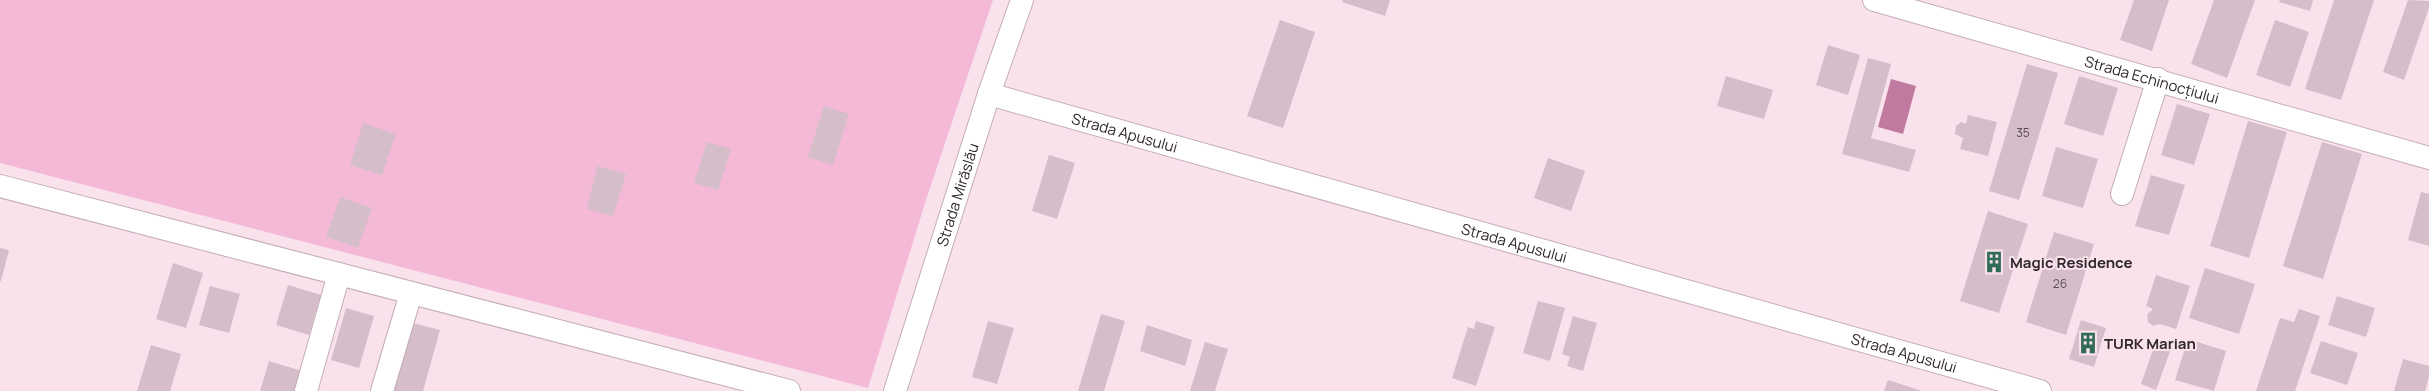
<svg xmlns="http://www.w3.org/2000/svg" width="2429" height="391" viewBox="0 0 2429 391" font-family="Manrope,sans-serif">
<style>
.green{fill:#f5b9d8}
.water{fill:#c17a9f}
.building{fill:#d5bec9}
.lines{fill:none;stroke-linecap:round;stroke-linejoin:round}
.minor-casing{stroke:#c4adb8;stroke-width:24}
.minor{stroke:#fff;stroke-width:22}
.labels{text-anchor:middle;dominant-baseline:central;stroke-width:4;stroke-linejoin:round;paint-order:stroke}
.number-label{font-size:12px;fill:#594d52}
.street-label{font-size:15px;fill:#30272b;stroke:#fae2ed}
.poi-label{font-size:15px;font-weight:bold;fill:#30272b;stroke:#fae2ed;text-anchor:start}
</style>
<rect width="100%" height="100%" fill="#fae2ed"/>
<!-- green -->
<polygon class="green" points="0,0 993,0 926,200 868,388 0,163"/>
<!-- water -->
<polygon class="water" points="1891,79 1916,86 1903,134 1878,127"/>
<!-- building -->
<g class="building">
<polygon points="1343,0 1390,0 1385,16 1342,2"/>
<polygon points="2134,0 2169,0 2152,51 2120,40"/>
<polygon points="2214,0 2255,0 2227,78 2191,64"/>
<polygon points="2280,0 2313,0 2310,11 2279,2"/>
<polygon points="2334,0 2374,0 2341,100 2305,89"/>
<polygon points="2408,0 2429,1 2429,8 2404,80 2383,72"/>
<polygon points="1280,20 1315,32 1283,128 1247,116"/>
<polygon points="2275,20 2309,32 2290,87 2256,75"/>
<polygon points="1828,45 1860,55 1848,95 1816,85"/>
<polygon points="1868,58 1891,64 1871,138 1916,150 1909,172 1842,154"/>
<polygon points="2027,64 2058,73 2019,200 1989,191"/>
<polygon points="1726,76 1773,90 1764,119 1717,106"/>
<polygon points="2079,76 2118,88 2103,136 2064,124"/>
<polygon points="2177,104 2210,114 2194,165 2161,155"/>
<polygon points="824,106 849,114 833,165 808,157"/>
<polygon points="1968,115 1997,122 1988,156 1960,149 1963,138 1955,134 1956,126 1961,122 1966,124"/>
<polygon points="2248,121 2287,132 2249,258 2210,246"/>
<polygon points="363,123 396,134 382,175 350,165"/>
<polygon points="707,142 731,149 718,190 694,183"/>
<polygon points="2322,142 2362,154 2323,279 2283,266"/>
<polygon points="2056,147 2098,159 2083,208 2042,196"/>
<polygon points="1049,155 1075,163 1057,219 1032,211"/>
<polygon points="1548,158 1585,171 1571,211 1534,198"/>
<polygon points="597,166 626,174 613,216 587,209"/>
<polygon points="2151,175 2185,185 2169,235 2135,226"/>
<polygon points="2421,192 2429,194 2429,246 2408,240"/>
<polygon points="340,197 372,208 358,248 326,237"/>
<polygon points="1988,211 2028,224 1999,313 1960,301"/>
<polygon points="2054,232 2094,244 2066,335 2026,322"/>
<polygon points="0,248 9,250 1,281 0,281"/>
<polygon points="173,263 203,273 186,328 156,319"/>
<polygon points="2205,268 2255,284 2239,334 2189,318"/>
<polygon points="2156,275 2190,286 2176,329 2160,324 2153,326 2148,322 2147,315 2153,309 2146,306"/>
<polygon points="288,285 321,295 309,335 276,325"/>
<polygon points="210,286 240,294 229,333 199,325"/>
<polygon points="2337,296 2375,308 2366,337 2328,325"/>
<polygon points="1538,301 1565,308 1550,361 1523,353"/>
<polygon points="346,308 374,316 359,368 331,360"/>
<polygon points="2299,309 2320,316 2295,391 2256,391 2280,318 2294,322"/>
<polygon points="1101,314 1125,321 1104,391 1078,391"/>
<polygon points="1573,316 1597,323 1583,371 1567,366 1570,357 1562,354"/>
<polygon points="2081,320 2106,328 2094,367 2069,359"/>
<polygon points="988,321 1014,328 997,384 972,377"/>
<polygon points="1476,321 1495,327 1476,386 1452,378 1468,327 1474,329"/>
<polygon points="413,323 440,330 423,391 394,391"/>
<polygon points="1147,325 1192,340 1185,366 1140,351"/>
<polygon points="2188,339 2226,351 2214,391 2175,380"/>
<polygon points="2156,341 2172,346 2156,390 2141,384"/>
<polygon points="2321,341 2358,353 2347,385 2310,373"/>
<polygon points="1205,342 1228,349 1215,391 1190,391"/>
<polygon points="151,345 181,354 170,391 137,391"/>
<polygon points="2403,359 2429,366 2429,377 2425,391 2394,391"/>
<polygon points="269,361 302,371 296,391 260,391"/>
<polygon points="1888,380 1922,391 1884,391"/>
</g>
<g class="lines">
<!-- minor casing -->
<g class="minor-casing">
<g id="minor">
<path id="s1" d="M1874 0 2429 158"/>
<path id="s2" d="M989 94 2040 391"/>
<polyline points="0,186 789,391"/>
<polyline points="2122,194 2158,79"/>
<polyline points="306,391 339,274"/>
<polyline points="382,391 411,293"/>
<path id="s3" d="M895 391 989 94 1022 0"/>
</g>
</g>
<!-- minor -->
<use href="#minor" class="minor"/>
</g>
<!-- icons -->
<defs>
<g id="building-bare" transform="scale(1.725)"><path d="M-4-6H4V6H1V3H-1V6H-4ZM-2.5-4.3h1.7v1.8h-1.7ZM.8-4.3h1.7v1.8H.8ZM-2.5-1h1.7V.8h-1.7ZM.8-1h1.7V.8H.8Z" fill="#306b56" stroke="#fae2ed" stroke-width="2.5" paint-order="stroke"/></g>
</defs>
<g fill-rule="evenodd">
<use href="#building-bare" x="1994" y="262"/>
<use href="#building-bare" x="2088" y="343"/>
</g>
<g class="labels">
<!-- number labels -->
<g class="number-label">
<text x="2023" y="132">35</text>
<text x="2060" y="283">26</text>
</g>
<!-- street labels -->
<g class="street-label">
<text stroke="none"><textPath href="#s1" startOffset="289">Strada Echinocțiului</textPath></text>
<text stroke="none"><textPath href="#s2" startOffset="141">Strada Apusului</textPath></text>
<text stroke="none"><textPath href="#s3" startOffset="206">Strada Mirăslău</textPath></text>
<text stroke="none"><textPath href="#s2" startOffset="546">Strada Apusului</textPath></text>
<text stroke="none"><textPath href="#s2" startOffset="951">Strada Apusului</textPath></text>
</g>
<!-- poi labels -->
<g class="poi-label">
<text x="2010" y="262">Magic Residence</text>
<text x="2104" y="343">TURK Marian</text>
</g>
</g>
</svg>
